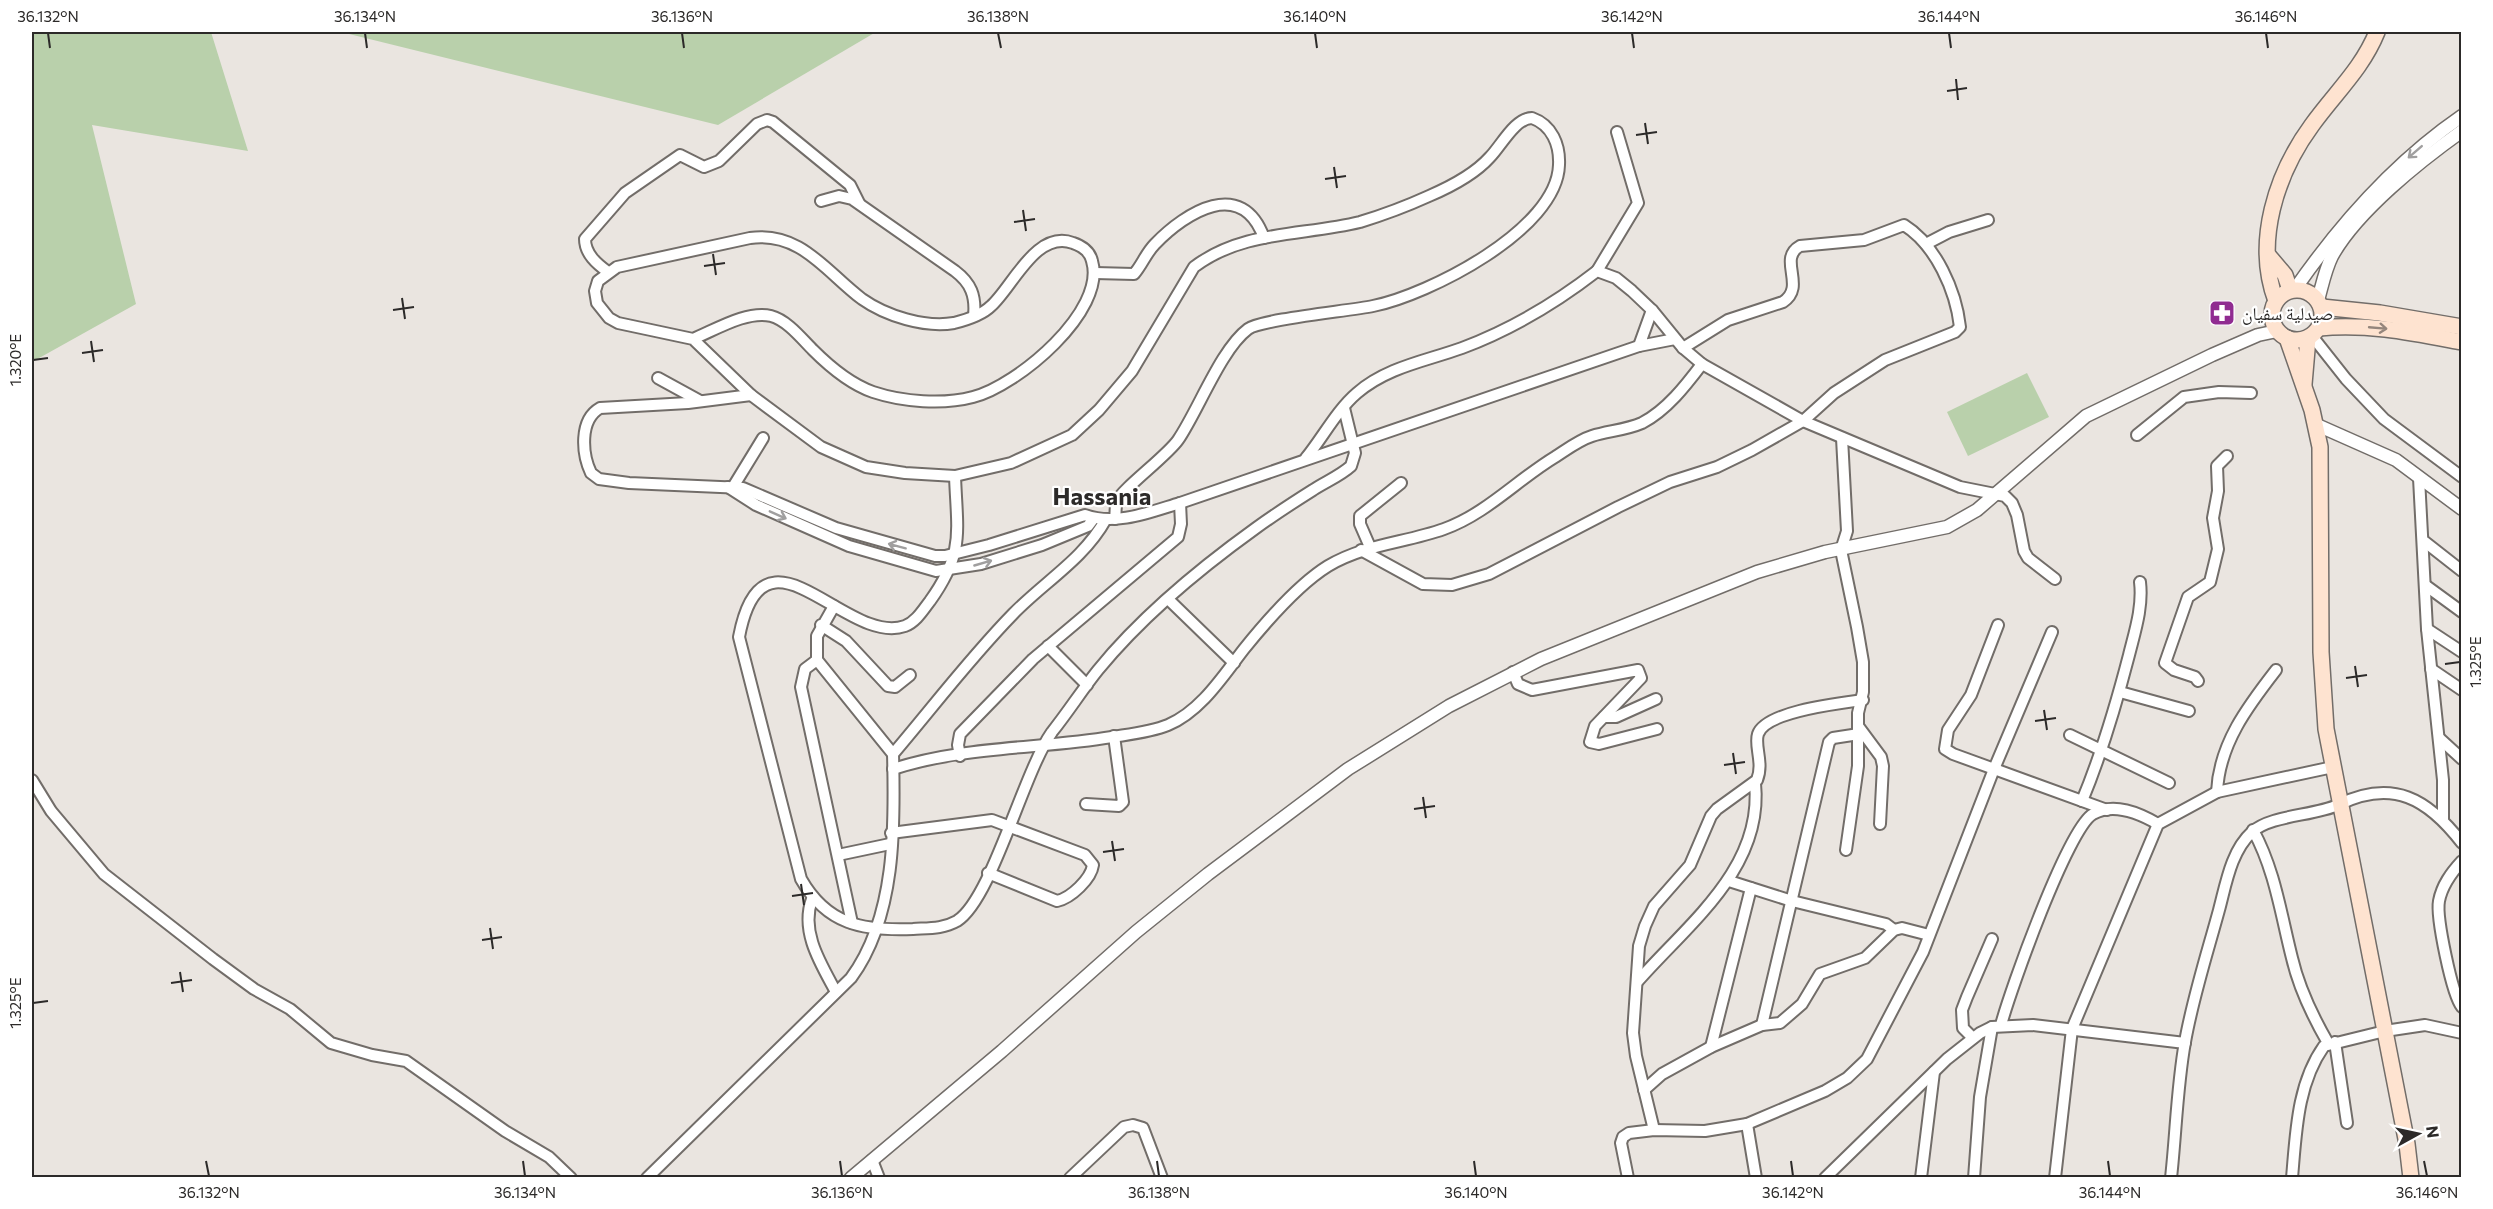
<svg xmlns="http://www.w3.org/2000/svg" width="2493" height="1209" viewBox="0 0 2493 1209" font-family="Commissioner,'Noto Naskh Arabic',sans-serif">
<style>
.green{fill:#b9d0ab}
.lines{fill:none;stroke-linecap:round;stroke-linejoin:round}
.minor-casing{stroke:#726d69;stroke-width:14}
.tertiary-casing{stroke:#726d69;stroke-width:15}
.secondary-casing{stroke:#726d69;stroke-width:18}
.minor{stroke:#fff;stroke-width:10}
.tertiary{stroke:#fff;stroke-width:12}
.secondary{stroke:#fee3d0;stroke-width:15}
.oneway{stroke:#a09f9f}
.oneway2{stroke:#95867c}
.ticks{fill:none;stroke:#2c2a29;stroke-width:2}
.labels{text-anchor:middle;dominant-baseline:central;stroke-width:4.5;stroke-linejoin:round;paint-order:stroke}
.poi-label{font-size:18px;fill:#2c2a29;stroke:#fff;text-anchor:start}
.district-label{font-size:24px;font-weight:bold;fill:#2c2a29;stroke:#fff}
.neatline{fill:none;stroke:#2c2a29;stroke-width:2}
.ticks-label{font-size:15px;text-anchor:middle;fill:#2c2a29}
</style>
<rect width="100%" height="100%" fill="#eae5e0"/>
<!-- green -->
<g class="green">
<polygon points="32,32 211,32 248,151 92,125 136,304 32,362"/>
<polygon points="341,32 876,32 718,125"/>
<polygon points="2027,373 2049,417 1968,456 1947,412"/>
</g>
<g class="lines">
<!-- minor casing -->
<g class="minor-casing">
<g id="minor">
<path d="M821 201 839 196 852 199 955 271C971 283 976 296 974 316"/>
<polyline points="1926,244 1949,232 1988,220"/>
<polyline points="1597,271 1638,203 1617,132"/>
<path d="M608 272C597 264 585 254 585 239L625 193 680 155 704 167 719 161 757 124 767 120 773 122 850 185 859 203"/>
<path d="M1095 273 1134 274C1142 265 1146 253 1155 244 1186 212 1242 177 1264 238"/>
<polyline points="1652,310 1639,346 1675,339"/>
<polyline points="2312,336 2346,379 2384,419 2462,477"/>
<path d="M693 339C715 330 747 310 771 316 787 320 802 339 813 350 831 368 850 384 873 392 903 402 943 405 973 397 1017 386 1107 311 1092 261 1090 252 1082 246 1073 243 1036 229 1012 288 991 306 982 315 966 320 954 323 925 328 886 316 862 299 826 272 801 231 750 238L617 267 598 281 595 291 597 303 609 318 618 323 693 339 751 395 821 447 866 467 905 473 955 476 1011 463 1072 435 1099 410 1132 371 1194 267C1243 230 1303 236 1360 222 1383 215 1407 206 1429 196 1450 187 1474 175 1490 157 1501 146 1515 118 1532 118 1552 125 1560 145 1559 165 1557 230 1428 295 1373 306 1349 311 1262 319 1248 329 1221 349 1198 411 1178 440 1167 456 1122 489 1117 501 1115 506 1116 513 1115 519"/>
<polyline points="658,378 700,401"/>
<path d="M751 395 688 403 600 408C579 420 582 454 591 473L599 479 629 483 743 488 836 528 935 556H945L989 545 1085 515C1116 526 1150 512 1180 503L1639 346"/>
<polyline points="2137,435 2184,397 2219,392 2251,393"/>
<polyline points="1842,438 1847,531 1841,550 1857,627 1863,662 1863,692 1858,713 1858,766 1846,850"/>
<path d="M1306 458C1323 437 1337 410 1357 393 1387 367 1426 361 1462 348 1510 330 1557 302 1597 271L1616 278 1632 291 1652 310 1683 348 1702 364 1803 421 1960 487 2005 496 2012 503 2017 515 2024 551 2028 558 2055 579"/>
<path d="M955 476C957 532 965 552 930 601 923 610 916 622 905 626 846 647 763 510 739 637L801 879C827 925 863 931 913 929 928 928 943 929 957 921 992 899 1023 773 1052 732 1068 712 1082 690 1098 670 1142 616 1199 569 1256 528 1274 515 1294 502 1313 490 1325 482 1340 476 1351 466L1355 453 1344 408"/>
<polyline points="2419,478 2427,629 2443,780 2443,819"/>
<polyline points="728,487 756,505 849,546 936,571 981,564 1042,545 1088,526 1094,518"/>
<polyline points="733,487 763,438"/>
<polyline points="2425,542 2462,571"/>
<polyline points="1370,547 1360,524 1360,516 1401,483"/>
<path d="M1361 550 1423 584 1452 585 1489 574 1618 507 1670 482 1717 467 1752 450 1803 421 1834 393 1885 360 1955 332 1960 327C1956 291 1936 245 1904 225L1864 240 1800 246C1777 259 1807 286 1783 302L1728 320 1683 348"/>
<polyline points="2425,585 2462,612"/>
<polyline points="1168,599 1234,663"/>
<polyline points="821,625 846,641 888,686 895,687 910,675"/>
<polyline points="1998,625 1971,695 1948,730 1945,749 1953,754 2107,810"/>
<polyline points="2427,629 2462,652"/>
<polyline points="1048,646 1087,685"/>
<polyline points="817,660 805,669 801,687 852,923"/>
<polyline points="2431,669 2462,690"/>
<polyline points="1513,672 1518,684 1532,690 1638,670 1641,678 1595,726 1590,742 1599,744 1657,729"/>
<polyline points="2198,681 2195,677 2174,670 2165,663 2188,597 2210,582 2218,549 2213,518 2218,491 2217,466 2227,456"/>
<polyline points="2120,692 2189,711"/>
<polyline points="1604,717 1616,717 1656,699"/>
<polyline points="1858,726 1881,757 1883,766 1880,824"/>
<polyline points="2070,735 2169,783"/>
<polyline points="2439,738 2462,759"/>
<path d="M893 754C933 707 970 658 1013 614 1045 581 1083 560 1106 519"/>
<polyline points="960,756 958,745 960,734 1033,659 1178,537 1181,524 1180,503"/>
<path d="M893 769C964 746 1040 749 1112 737 1131 734 1151 732 1168 725 1201 711 1223 676 1244 649 1265 623 1299 584 1328 566 1365 544 1405 543 1444 529 1486 514 1517 480 1555 457 1566 450 1579 440 1592 436 1608 431 1626 430 1642 423 1667 410 1686 385 1702 364"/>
<polyline points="32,780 51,811 104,874 213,959 254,989 290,1009 331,1043 372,1055 406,1061 505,1131 549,1157 571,1178"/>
<path d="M2217 792C2219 744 2248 706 2276 670"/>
<path d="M2082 801C2102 753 2116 705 2129 655 2135 631 2143 607 2140 582"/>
<polyline points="1086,804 1119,806 1123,802 1114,736"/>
<path d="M2253 830C2275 870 2281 915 2292 958 2299 988 2313 1017 2328 1043"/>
<path d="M891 833 992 820 1085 855 1093 865C1091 879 1071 898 1057 901L988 873"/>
<polyline points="838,855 890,844"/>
<path d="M2462 861C2451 873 2442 885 2439 901 2436 917 2452 995 2462 1007"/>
<polyline points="1729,881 1792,901 1886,924 1894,930"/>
<path d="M812 899C800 932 821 964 836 992"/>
<path d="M1638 981C1688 924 1764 868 1755 783"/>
<polyline points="1762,1025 1829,742 1833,738 1859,734"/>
<path d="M2001 1025C2010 991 2068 828 2093 814 2114 802 2139 813 2158 824"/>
<polyline points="1973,1038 1963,1028 1962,1010 1967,997 1992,939"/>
<polyline points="2335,1042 2347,1123"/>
<polyline points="1711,1047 1751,888"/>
<polyline points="1644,1090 1662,1074 1711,1047 1762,1025 1780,1023 1802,1004 1820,974 1865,958 1894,930 1902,928 1929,935"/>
<polyline points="1747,1124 1756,1178"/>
<path d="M1654 1130 1636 1056 1633 1033 1639 946 1645 926 1654 906 1690 865 1711 816 1717 809 1757 780C1764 763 1754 746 1758 734 1766 711 1842 703 1863 700"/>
<polyline points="872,1160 879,1178"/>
<path d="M647 1178 851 978C896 917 895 827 893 754L817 660V636L834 606"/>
<polyline points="1070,1178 1124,1127 1133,1125 1143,1128 1162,1178"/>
<polyline points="1628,1178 1621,1143 1623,1137 1629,1133 1654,1130 1705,1131 1747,1124 1825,1091 1847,1078 1867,1059 1923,952 1994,769 2052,632"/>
<polyline points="1825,1178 1947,1059 1980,1033 1992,1027 2033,1025 2185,1043"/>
<polyline points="1921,1178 1934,1072"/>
<polyline points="1974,1178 1980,1097 1992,1027"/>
<polyline points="2055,1178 2072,1029 2158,824 2217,792 2333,767"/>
<path d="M2171 1178C2176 1133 2177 1086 2185 1042 2193 997 2207 954 2219 910 2226 884 2231 851 2252 832 2271 815 2313 816 2338 805 2393 778 2428 799 2462 843"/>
<path d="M2292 1178C2296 1133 2297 1084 2324 1046L2385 1031 2425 1025 2462 1033"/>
</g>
</g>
<!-- tertiary casing -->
<g class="tertiary-casing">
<g id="tertiary">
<path d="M2295 289C2341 223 2395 162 2462 116"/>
<path d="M2318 300C2322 286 2325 270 2332 256 2357 211 2420 161 2462 131"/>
<polyline points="2317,425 2396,460 2462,509"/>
<polyline points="851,1178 1002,1051 1136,932 1208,874 1348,769 1449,706 1541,659 1757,572 1825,552 1947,527 1977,510 2086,416 2212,355 2258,335 2277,331"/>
</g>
</g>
<!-- secondary casing -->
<g class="secondary-casing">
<g id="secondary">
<polyline points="2268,255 2285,275 2290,290"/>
<circle cx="2297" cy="315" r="25"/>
<path d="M2276 301C2254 242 2276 174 2312 125 2335 93 2362 69 2377 32"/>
<polyline points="2322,307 2380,313 2462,327"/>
<path d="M2319 328C2368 323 2414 333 2462 342"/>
<polyline points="2287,338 2312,410 2320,447 2321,652 2326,729 2407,1144 2411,1178"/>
<polyline points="2304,384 2308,338"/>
</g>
</g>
<!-- minor -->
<use href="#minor" class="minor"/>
<!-- tertiary -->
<use href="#tertiary" class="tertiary"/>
<!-- secondary -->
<use href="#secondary" class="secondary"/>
</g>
<!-- one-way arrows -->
<defs><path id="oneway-shaft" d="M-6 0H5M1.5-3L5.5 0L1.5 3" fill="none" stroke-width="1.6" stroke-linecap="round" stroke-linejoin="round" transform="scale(1.5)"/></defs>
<g class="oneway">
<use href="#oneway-shaft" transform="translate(2415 152) rotate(139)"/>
<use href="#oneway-shaft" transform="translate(778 515) rotate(24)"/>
<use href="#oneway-shaft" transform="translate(897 546) rotate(-165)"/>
<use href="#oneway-shaft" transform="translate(983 563) rotate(-16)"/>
</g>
<use class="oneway2" href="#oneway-shaft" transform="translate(2378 328) rotate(5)"/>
<!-- ticks -->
<path class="ticks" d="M48 33 50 48M365 33 367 48M682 33 684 48M998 33 1001 48M1315 33 1317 48M1632 33 1634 48M1949 33 1951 48M2266 33 2268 48M1956 79 1958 100M1947 91 1967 88M1645 123 1648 144M1636 135 1657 132M1334 167 1337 188M1325 179 1346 176M1023 210 1026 231M1014 222 1035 219M713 254 716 275M704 266 725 263M402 298 405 319M393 310 414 307M91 341 94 362M82 353 103 350M33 360 48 358M2445 664 2460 662M2355 666 2358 687M2346 678 2367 675M2044 710 2047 730M2035 721 2056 718M1733 753 1736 774M1724 765 1745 762M1423 797 1426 818M1414 809 1435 806M1112 841 1115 861M1103 852 1124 849M801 884 804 905M792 896 813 893M490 928 493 949M482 940 502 937M180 972 183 992M171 983 192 980M33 1003 48 1001M206 1161 209 1176M523 1161 525 1176M840 1161 842 1176M1157 1161 1159 1176M1474 1161 1476 1176M1791 1161 1793 1176M2108 1161 2110 1176M2424 1161 2427 1176"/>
<!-- icons -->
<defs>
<g id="pharmacy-square" transform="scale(1.35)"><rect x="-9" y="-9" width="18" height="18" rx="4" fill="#902b91" stroke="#fff"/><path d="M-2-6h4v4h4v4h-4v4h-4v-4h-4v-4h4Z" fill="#fff"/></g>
</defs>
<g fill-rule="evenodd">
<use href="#pharmacy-square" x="2222" y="313"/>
</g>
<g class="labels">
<!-- poi labels -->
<g class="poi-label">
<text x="2242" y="313">صيدلية سفيان</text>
</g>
<!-- district labels -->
<g class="district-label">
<text x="1102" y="495">Hassania</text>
</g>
</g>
<!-- border -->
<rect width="2493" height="1209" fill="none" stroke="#ffffff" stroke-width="66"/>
<!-- north arrow -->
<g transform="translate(2418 1134) rotate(82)" stroke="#ffffff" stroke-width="4.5" paint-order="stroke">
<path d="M0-4.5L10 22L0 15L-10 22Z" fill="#2c2a29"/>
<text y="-9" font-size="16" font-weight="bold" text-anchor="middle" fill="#2c2a29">N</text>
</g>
<rect x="33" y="33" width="2427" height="1143" class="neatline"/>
<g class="ticks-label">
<text x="48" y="22">36.132°N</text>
<text x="365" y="22">36.134°N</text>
<text x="682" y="22">36.136°N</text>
<text x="998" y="22">36.138°N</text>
<text x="1315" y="22">36.140°N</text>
<text x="1632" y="22">36.142°N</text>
<text x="1949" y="22">36.144°N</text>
<text x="2266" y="22">36.146°N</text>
<text transform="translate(16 360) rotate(-90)" y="5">1.320°E</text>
<text transform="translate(2476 662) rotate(-90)" y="5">1.325°E</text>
<text transform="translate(16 1003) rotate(-90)" y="5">1.325°E</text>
<text x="209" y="1198">36.132°N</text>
<text x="525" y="1198">36.134°N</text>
<text x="842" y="1198">36.136°N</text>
<text x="1159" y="1198">36.138°N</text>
<text x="1476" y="1198">36.140°N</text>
<text x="1793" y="1198">36.142°N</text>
<text x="2110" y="1198">36.144°N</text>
<text x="2427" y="1198">36.146°N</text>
</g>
</svg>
